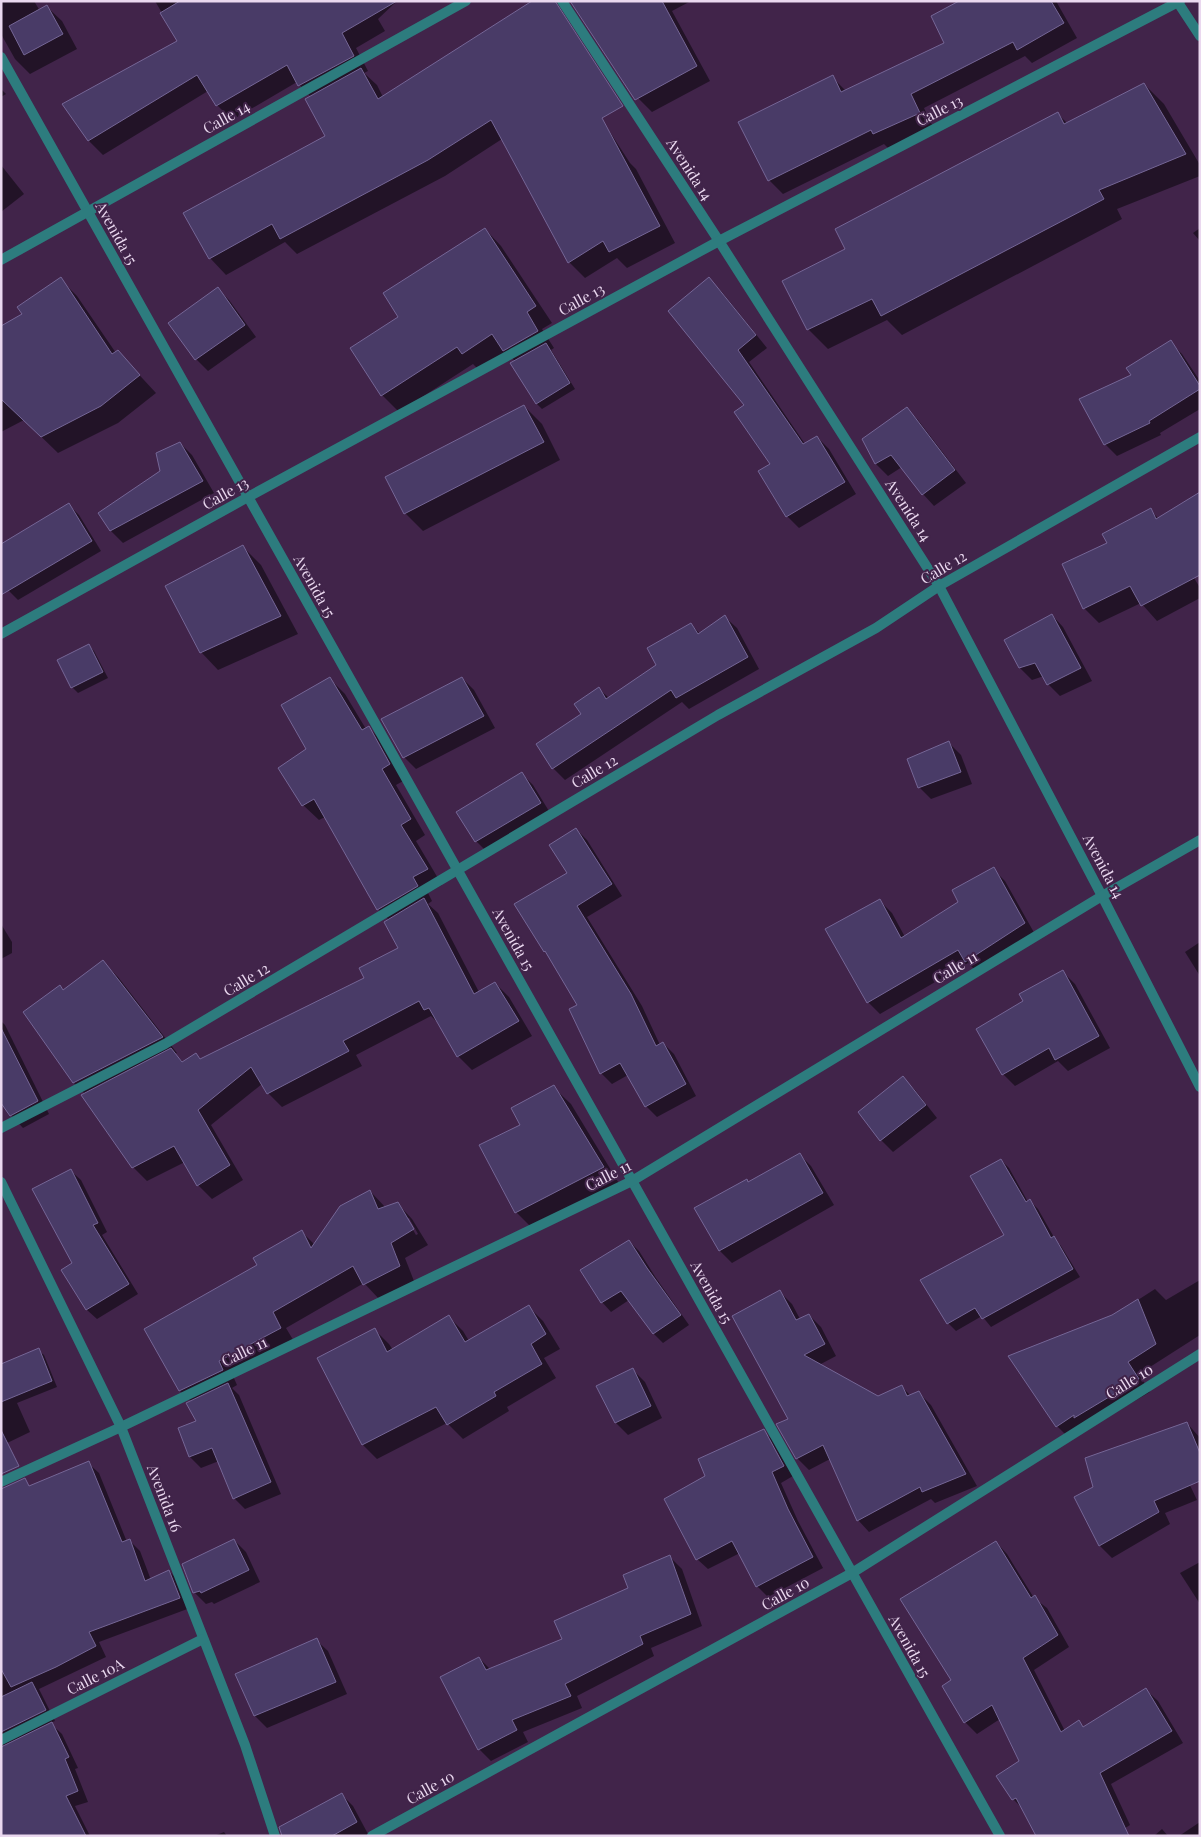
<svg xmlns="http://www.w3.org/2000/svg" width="1201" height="1837" viewBox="0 0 1201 1837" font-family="'Playfair Display',serif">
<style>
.shadow{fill:#0007;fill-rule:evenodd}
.building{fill:#493b67;stroke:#756696}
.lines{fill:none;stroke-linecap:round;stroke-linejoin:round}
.minor{stroke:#2d7c7e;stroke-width:10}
.labels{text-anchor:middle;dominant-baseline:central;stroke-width:4;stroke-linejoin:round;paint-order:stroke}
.street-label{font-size:15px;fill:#ead8ef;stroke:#41244a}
</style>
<rect width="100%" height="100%" fill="#41244a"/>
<!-- shadow -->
<g class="shadow">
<polygon points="1,1 34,1 40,11 47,7 62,21 77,49 30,74 15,59 1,34"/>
<polygon points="155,1 397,1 378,19 385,31 356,48 368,71 364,73 377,85 383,97 540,24 630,163 636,169 675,243 627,268 617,258 585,278 569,262 502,139 445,176 297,254 285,242 226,275 210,258 326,136 311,97 297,82 232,120 217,105 208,91 103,155 88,140 179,42"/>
<polygon points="585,1 691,1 672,11 710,81 652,112 638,98"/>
<polygon points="959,1 1056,1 1077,38 1032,63 1025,56 924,108 933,127 888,148 884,144 783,194 769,180 832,77 846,91 946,43"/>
<polygon points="1144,84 1164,104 1200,165 1200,176 1117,209 1122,219 902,335 887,320 828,349 808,329 1058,114 1068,124"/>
<polygon points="1,89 6,94 1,97"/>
<polygon points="1,165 24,194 1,212"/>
<polygon points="1200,228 1200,241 1193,233"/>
<polygon points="485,229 501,246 552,323 542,329 554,348 551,350 575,389 542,409 536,403 515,361 506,353 479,370 473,364 399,412 382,395 400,317"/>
<polygon points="60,279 77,296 116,353 118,352 156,393 118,423 58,453 24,420 1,432 1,328 24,314"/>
<polygon points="709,279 721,291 767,348 749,362 805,444 817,437 829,449 856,494 799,528 787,516 760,471 772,464 746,405"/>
<polygon points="218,289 229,300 256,337 208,371 196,359 169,323"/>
<polygon points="1170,342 1182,354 1200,381 1200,409 1160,433 1161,435 1117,456 1105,444 1133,376"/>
<polygon points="524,406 542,424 560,460 423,531 405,513"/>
<polygon points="906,408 918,420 966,483 934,506 923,494 902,467 888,476 876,464 864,440"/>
<polygon points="180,443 192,455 214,493 123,543 111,531 100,513 161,472"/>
<polygon points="69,505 79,515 101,551 18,600 9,591 1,579"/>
<polygon points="1150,510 1159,519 1193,576 1200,588 1200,598 1157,621 1141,603 1099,623 1084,608 1109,543"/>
<polygon points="243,547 261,565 298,634 218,670 201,652"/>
<polygon points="1052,615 1063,627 1092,681 1060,696 1048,684 1044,676 1032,680 1020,668 1005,641"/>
<polygon points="725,617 737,628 759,669 689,709 682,702 565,780 553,768 582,715 599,689 609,698 658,665 691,624 700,634"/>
<polygon points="88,645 94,651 108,678 78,693 72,687"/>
<polygon points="329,678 345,694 366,729 368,727 384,743 405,780 396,785 425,835 416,841 442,885 428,893 432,901 428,904 438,913 479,992 495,983 509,997 532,1036 472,1070 458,1056 439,1024 431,1016 356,1055 362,1066 282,1107 268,1093 262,1084 211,1125 243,1180 212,1199 198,1185 185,1162 147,1181 133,1167 85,1094 74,1083 25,1012 64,991 102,961 118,977 177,1053 175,1054 184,1063 196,1055 201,1059 366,978 400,948 389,920 378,909 325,817 319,820 303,805 308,750"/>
<polygon points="462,678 474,690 495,728 416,769 404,757"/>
<polygon points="949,743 961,755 972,784 931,799 919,787"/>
<polygon points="522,774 533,785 552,816 488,853 476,841 458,812"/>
<polygon points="576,829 587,840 622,896 587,917 642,1006 660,1045 663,1043 674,1054 696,1096 657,1117 646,1106 628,1075 612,1084 601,1073 579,1006 549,956 545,951 569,873"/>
<polygon points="993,869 1005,881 1036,936 978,973 968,963 880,1014 868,1002 880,901 892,913 905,937 960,902"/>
<polygon points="1,924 12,942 12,953 1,959"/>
<polygon points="1200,942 1200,976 1185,952"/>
<polygon points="1063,972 1075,984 1110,1048 1068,1071 1058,1061 1015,1086 1003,1074 978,1030 1025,1002"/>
<polygon points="1,1021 5,1025 49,1114 23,1128 11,1115 1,1101"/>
<polygon points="903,1078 915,1090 937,1118 893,1152 881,1140 860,1112"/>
<polygon points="553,1087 571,1104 620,1185 534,1230 516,1212 522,1126"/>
<polygon points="799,1154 811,1166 834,1205 732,1263 720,1251 696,1209 749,1183"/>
<polygon points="1001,1160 1009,1168 1028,1202 1030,1201 1038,1209 1055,1239 1061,1246 1080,1277 991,1327 982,1316 956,1331 948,1323 921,1280 1006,1235"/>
<polygon points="71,1171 81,1180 107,1232 102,1235 138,1294 97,1319 87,1310 63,1270 74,1264"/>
<path d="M370 1191 386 1208 398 1204 412 1219 428 1245 405 1258 414 1281 379 1299 364 1283 286 1328 295 1343 233 1376 237 1385 232 1388 239 1395 281 1494 245 1509 234 1498 219 1461 201 1468 190 1457 198 1422 192 1402 180 1391 146 1330 259 1266 302 1232 315 1245ZM406 1218H409L418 1234 416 1235Z"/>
<polygon points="629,1241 639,1251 656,1278 689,1325 663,1343 653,1333 629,1300 611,1312 602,1302"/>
<polygon points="1200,1280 1200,1335 1139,1374 1150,1392 1087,1429 1069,1438 1057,1426 1113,1316 1155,1289 1166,1300"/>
<polygon points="780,1292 792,1304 800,1319 809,1315 821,1327 836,1356 819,1365 878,1397 902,1387 911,1396 919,1393 931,1405 977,1486 935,1503 931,1499 869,1532 858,1520 830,1459 809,1470 797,1458 789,1419"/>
<polygon points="528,1306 543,1321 560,1349 544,1358 556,1378 507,1407 509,1411 463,1439 447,1423 377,1459 363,1445 375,1330 389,1344 393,1350 449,1317 463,1331 469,1341"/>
<polygon points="38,1350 44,1355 57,1387 17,1403 30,1432 1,1446 1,1365"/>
<polygon points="633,1370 645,1382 662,1418 628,1435 616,1423 598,1386"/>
<polygon points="1187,1423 1200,1438 1200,1473 1187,1479 1197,1500 1165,1513 1170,1524 1112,1558 1100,1546 1075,1497 1094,1487"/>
<polygon points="763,1431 774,1441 793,1476 781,1483 798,1521 823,1568 768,1597 757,1586 740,1553 708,1569 697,1559 707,1477"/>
<polygon points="88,1463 99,1473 127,1542 130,1541 140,1551 151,1580 169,1571 179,1581 190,1608 99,1642 106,1657 39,1689 55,1721 50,1723 62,1734 78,1768 75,1769 88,1802 75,1806 90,1836 1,1836 1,1498"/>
<polygon points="234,1540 246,1552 260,1582 214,1604 212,1602 206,1604 194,1592"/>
<polygon points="996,1542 1007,1554 1034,1598 1047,1608 1069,1647 1034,1670 1065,1731 1078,1722 1085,1728 1146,1690 1158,1701 1183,1743 1111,1784 1130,1825 1113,1836 1023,1809 1013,1799 1021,1761 1000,1719 977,1734 965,1722 953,1681"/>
<polygon points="670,1557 682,1569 702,1626 651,1648 654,1656 577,1696 582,1708 523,1732 528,1742 491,1761 479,1749 479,1658 490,1669 564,1640"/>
<polygon points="1200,1562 1200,1604 1180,1573"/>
<polygon points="316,1640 328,1651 347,1694 267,1728 255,1716 236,1675"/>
<polygon points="341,1794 353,1806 368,1834 365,1836 298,1836"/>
<polygon points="1200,1822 1200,1836 1179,1836"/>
<polygon points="1162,1829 1168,1836 1154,1836"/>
<polygon points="224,1832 227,1836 214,1836"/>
</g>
<!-- building -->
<g class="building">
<polygon points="180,1 397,1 342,33 354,56 298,86 287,65 216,106 197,75 88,141 62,104 177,41 160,13"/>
<polygon points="532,1 555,1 623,106 602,118 660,226 609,252 603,241 568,263 491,120 428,160 280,239 272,224 209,259 183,213 325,136 305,99 361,68 378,99"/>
<polygon points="570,1 662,1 697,66 635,100"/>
<polygon points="959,1 1051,1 1064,23 1017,50 1013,42 911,94 920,113 873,134 871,130 768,181 738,122 833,75 841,92 944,43 931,16"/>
<polygon points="47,5 63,34 24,55 9,26"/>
<polygon points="1144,83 1186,154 1099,190 1104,199 881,316 872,299 807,330 782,281 845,249 835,229 1058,112 1064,124"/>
<polygon points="485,228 536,306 527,312 538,331 503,351 492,334 462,354 457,347 381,396 350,348 398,317 383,293"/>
<polygon points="61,277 112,354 118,350 140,375 101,406 41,437 1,399 1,326 22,314 17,307"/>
<polygon points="709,277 756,335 738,350 803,444 817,436 845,482 786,517 758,471 770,464 734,412 744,405 668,311"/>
<polygon points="218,287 245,325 195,360 168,323"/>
<polygon points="1171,340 1200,386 1200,389 1149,421 1150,423 1104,445 1079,399 1131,375 1126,368"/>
<polygon points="546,343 570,383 536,404 510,363"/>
<polygon points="524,405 544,442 404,514 385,477"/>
<polygon points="907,407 955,470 922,495 891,455 875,464 862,439"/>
<polygon points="180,442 203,481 110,531 98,513 160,471 156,453"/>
<polygon points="1200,492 1200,575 1141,606 1130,586 1083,609 1062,564 1107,543 1102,534 1151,508 1156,519"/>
<polygon points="69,503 92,541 1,595 1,544"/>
<polygon points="243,545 281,616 200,653 165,586"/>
<polygon points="1052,614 1081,668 1047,685 1035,663 1019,668 1004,640"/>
<polygon points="725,615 748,657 676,698 671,690 552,769 536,744 581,714 574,704 599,687 606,699 656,665 647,648 691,623 698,634"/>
<polygon points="89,644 103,672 71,688 57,660"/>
<polygon points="330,677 362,730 369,726 390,764 382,769 411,819 401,825 428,869 413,877 418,886 377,910 314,799 302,806 278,768 306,749 281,705"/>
<polygon points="462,677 484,716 403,758 381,719"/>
<polygon points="949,741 961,772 918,788 907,759"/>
<polygon points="522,772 541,803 475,842 456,812"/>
<polygon points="576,828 612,884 577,906 631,994 656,1046 663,1042 686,1084 645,1107 620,1063 600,1074 569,1009 577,1005 545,951 544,952 514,904 567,873 549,845"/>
<polygon points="994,867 1025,923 965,962 958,950 867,1003 825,929 880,899 901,938 958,902 952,890"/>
<polygon points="424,898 474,994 495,982 519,1021 457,1057 429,1008 424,1010 419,1001 343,1041 349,1051 267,1094 251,1067 198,1110 230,1165 197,1186 174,1146 132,1168 81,1095 171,1048 182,1062 196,1053 200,1059 364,978 359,968 398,948 384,922"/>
<polygon points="103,960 163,1037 73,1083 23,1012 60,985 63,990"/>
<polygon points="1063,970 1099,1036 1055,1060 1049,1048 1002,1075 976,1029 1023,1001 1019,994"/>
<polygon points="1,1028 38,1101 10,1116 1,1103"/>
<polygon points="903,1076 926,1105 880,1141 858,1112"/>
<polygon points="554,1085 604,1167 515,1213 479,1145 520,1125 511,1108"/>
<polygon points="800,1153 823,1193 719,1251 694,1208 747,1179 748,1182"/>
<polygon points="1001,1159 1026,1202 1030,1199 1051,1238 1054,1236 1073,1269 982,1319 975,1308 947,1324 920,1280 1004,1235 970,1176"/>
<polygon points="71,1169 98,1223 93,1225 129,1284 86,1310 61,1270 72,1263 32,1189"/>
<polygon points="370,1190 378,1209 398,1202 414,1229 391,1243 400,1266 363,1285 353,1266 273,1312 281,1328 219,1361 223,1370 179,1391 144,1329 257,1265 253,1258 302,1230 311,1248 340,1206"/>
<polygon points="629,1240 647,1268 681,1315 653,1334 621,1291 601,1303 580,1270"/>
<polygon points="780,1290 796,1320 809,1314 825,1344 804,1355 878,1396 902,1385 907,1396 919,1391 966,1474 922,1492 920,1487 857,1521 823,1445 796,1459 776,1424 788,1419 732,1316"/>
<polygon points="1138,1299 1156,1344 1128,1362 1139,1379 1074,1418 1074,1415 1056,1427 1008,1356 1112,1315"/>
<polygon points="529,1305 546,1334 531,1344 542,1364 494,1392 496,1396 447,1425 436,1407 362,1445 317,1358 375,1328 387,1352 449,1315 465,1342"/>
<polygon points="39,1348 52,1381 1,1402 1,1364"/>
<polygon points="633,1368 651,1406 615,1423 596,1386"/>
<polygon points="228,1383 271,1482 233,1499 212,1448 189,1457 178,1428 196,1421 186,1403"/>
<polygon points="1187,1422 1200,1453 1200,1481 1154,1501 1159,1512 1099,1546 1074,1497 1093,1487 1085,1458"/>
<polygon points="764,1429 784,1466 772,1472 788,1509 813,1557 756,1587 732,1541 696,1560 664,1499 705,1476 698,1459"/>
<polygon points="1,1430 19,1466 1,1474"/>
<polygon points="89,1461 122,1542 130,1539 145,1581 169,1570 180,1598 89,1632 96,1646 56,1667 11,1687 1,1669 1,1489 25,1478 29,1486"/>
<polygon points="234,1539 249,1570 201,1593 200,1591 193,1593 182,1564"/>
<polygon points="996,1541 1031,1598 1035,1595 1058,1635 1023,1658 1061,1732 1079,1720 1083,1727 1146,1688 1172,1731 1100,1773 1129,1836 1036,1836 1016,1798 1012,1800 996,1776 1019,1761 992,1705 964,1723 942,1686 951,1680 900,1599"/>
<polygon points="670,1555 691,1614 640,1636 643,1644 565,1684 571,1696 512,1720 517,1730 478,1750 440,1677 479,1657 486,1670 562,1639 554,1621 628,1588 623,1575"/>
<polygon points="317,1638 336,1682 254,1716 235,1674"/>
<polygon points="32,1682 46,1710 1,1732 1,1697"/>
<polygon points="52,1722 69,1757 65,1759 78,1791 66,1796 86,1836 1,1836 1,1747"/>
<polygon points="342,1793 357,1822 332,1836 282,1836 279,1827"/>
</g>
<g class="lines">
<!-- minor -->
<g class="minor">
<polyline points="562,1 719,241 939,586 1102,896 1200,1087"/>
<polyline points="1177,1 1200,36"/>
<polyline points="1,57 1000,1836"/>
<polyline points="1,260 466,1"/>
<polyline points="1,634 248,497 719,241 1180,1"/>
<polyline points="1,1128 165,1044 718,715 876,628 939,586 1200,437"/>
<polyline points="1,1182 121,1427 245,1745 275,1836"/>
<polyline points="1,1482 121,1427 632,1181 1102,896 1200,840"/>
<polyline points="1,1740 203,1639"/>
<polyline points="372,1836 852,1573 1200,1354"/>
</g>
</g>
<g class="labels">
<!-- street labels -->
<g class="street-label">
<text transform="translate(939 110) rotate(-27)">Calle 13</text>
<text transform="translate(226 117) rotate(-29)">Calle 14</text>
<text transform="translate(690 169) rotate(57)">Avenida 14</text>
<text transform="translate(117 233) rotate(61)">Avenida 15</text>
<text transform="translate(581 299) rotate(-29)">Calle 13</text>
<text transform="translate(225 493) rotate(-29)">Calle 13</text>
<text transform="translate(909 510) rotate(57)">Avenida 14</text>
<text transform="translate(943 567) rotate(-31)">Calle 12</text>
<text transform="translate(315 586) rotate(61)">Avenida 15</text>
<text transform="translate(594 771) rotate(-31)">Calle 12</text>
<text transform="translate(1104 866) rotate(62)">Avenida 14</text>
<text transform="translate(514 939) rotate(61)">Avenida 15</text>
<text transform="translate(955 967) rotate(-31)">Calle 11</text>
<text transform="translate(246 979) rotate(-31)">Calle 12</text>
<text transform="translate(608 1175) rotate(-27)">Calle 11</text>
<text transform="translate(712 1292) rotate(61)">Avenida 15</text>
<text transform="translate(244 1351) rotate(-26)">Calle 11</text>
<text transform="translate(1129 1381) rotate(-32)">Calle 10</text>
<text transform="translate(165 1498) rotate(69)">Avenida 16</text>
<text transform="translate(785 1593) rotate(-29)">Calle 10</text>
<text transform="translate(910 1646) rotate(61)">Avenida 15</text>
<text transform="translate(95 1676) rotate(-27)">Calle 10A</text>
<text transform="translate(430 1787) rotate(-29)">Calle 10</text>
</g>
</g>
<!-- border -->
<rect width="1201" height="1837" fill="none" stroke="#ead8ef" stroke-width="5"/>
</svg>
